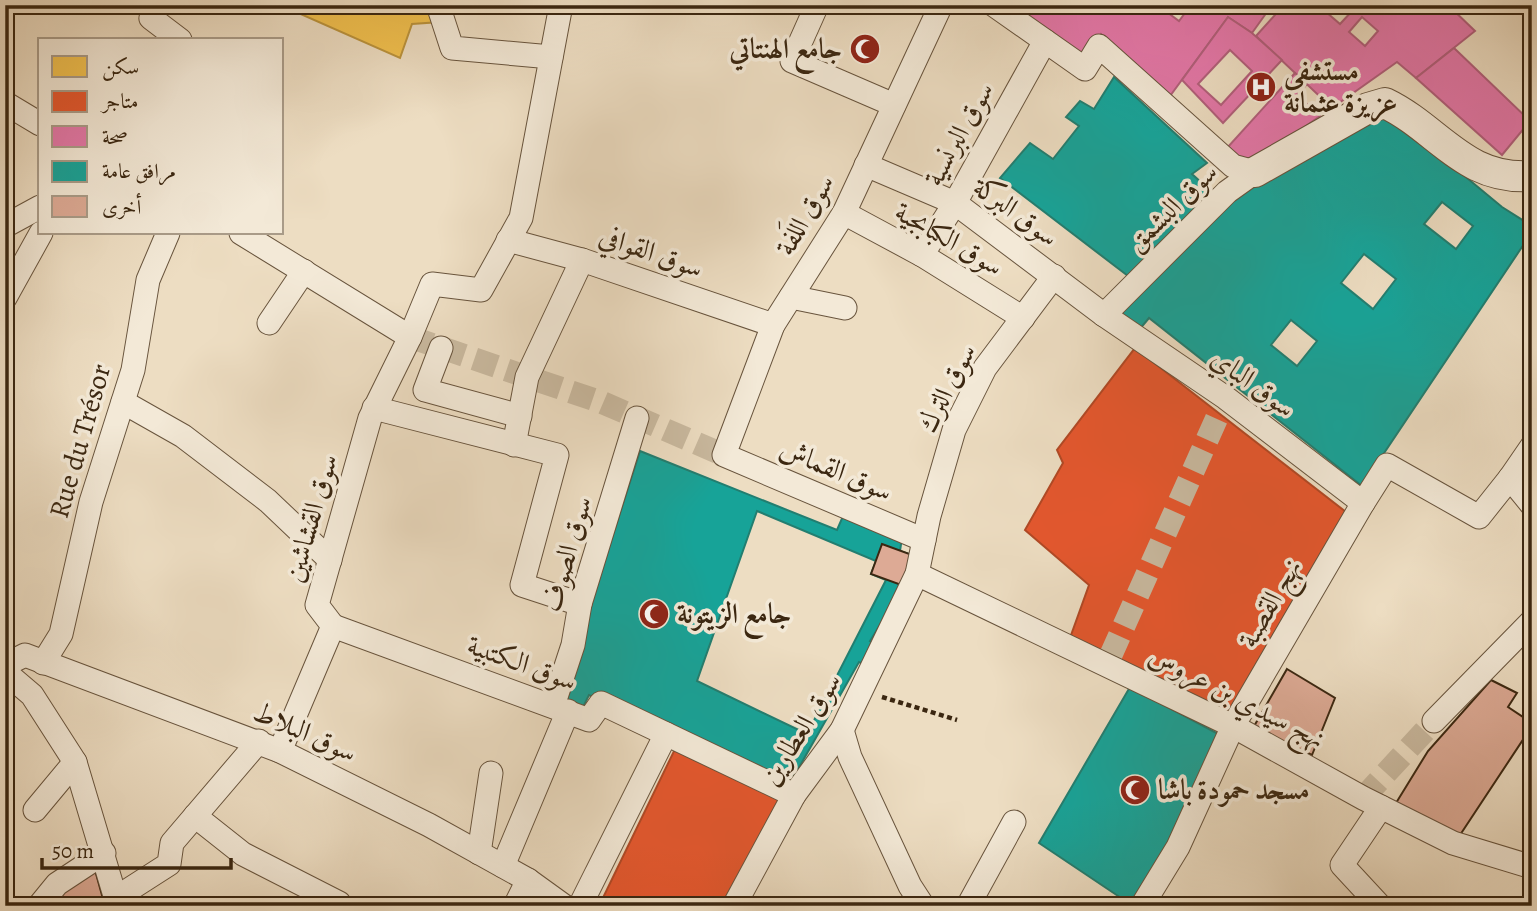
<svg xmlns="http://www.w3.org/2000/svg" width="1537" height="911" viewBox="0 0 1537 911" font-family="Alegreya,Amiri,serif">
<style>
.homes{fill:#f2c14e;stroke:#bb933c;stroke-width:2}
.shops{fill:#e4572e;stroke:#b14925;stroke-width:2}
.health{fill:#e377a8;stroke:#b15f7b;stroke-width:2;fill-rule:evenodd}
.public{fill:#17a398;stroke:#227e70;stroke-width:2;fill-rule:evenodd}
.building{fill:#ddaa95;stroke:#3b2711;stroke-width:2}
.lines{fill:none;stroke-linecap:round;stroke-linejoin:round}
.pedestrian-tunnel{stroke:#c9b99f;stroke-width:23;stroke-dasharray:23 11;stroke-linecap:butt}
.pedestrian-casing{stroke:#68543d;stroke-width:25}
.minor-casing{stroke:#68543d;stroke-width:32}
.path{stroke:#3b2711;stroke-width:4.5;stroke-dasharray:5 3.5;stroke-linecap:butt}
.pedestrian{stroke:#f3e9d7;stroke-width:23}
.minor{stroke:#f3e9d7;stroke-width:30}
.labels{text-anchor:middle;dominant-baseline:central;stroke-width:7;stroke-linejoin:round;paint-order:stroke}
.poi-label{font-size:28px;font-weight:bold;fill:#3b2711;stroke:#f3e9d7;text-anchor:start}
.street-label{font-size:28px;fill:#3b2711;stroke:#f3e9d7}
</style>
<rect width="100%" height="100%" fill="#edddc2"/>
<filter id="stains"><feTurbulence type="fractalNoise" baseFrequency=".00286" numOctaves="4"/><feColorMatrix values="0 0 0 0 .2 0 0 0 0 .09 0 0 0 0 .02 0 0 0 .5 -.17"/></filter>
<radialGradient id="worn" r=".72"><stop offset=".6" stop-color="#630" stop-opacity="0"/><stop offset="1" stop-color="#630" stop-opacity=".3"/></radialGradient>
<!-- homes -->
<polygon class="homes" points="299,5 432,5 440,22 412,24 400,58 296,12"/>
<!-- shops -->
<g class="shops">
<polygon points="1135,348 1346,512 1231,713 1070,638 1089,585 1025,530 1063,463 1057,450"/>
<polygon points="676,747 785,801 728,906 599,906"/>
</g>
<!-- health -->
<g class="health">
<polygon points="1003,5 1166,5 1163,9 1179,21 1191,5 1272,5 1252,33 1228,17 1170,96 1101,34 1082,62"/>
<path d="M1284 5H1318L1340 24 1354 9 1350 5H1448L1475 31 1416 78 1397 62 1332 108 1256 36ZM1362 17 1378 31 1365 46 1349 32Z"/>
<path d="M1228 17 1252 33 1282 60 1223 123 1182 80ZM1230 50 1252 71 1221 105 1198 84Z"/>
<polygon points="1454,48 1530,121 1502,155 1416,78"/>
<polygon points="1295,73 1307,84 1297,95 1320,116 1271,151 1241,161 1227,148"/>
</g>
<!-- public -->
<g class="public">
<polygon points="1114,77 1207,163 1192,174 1214,194 1128,276 1000,178 1030,143 1053,159 1079,126 1066,117 1080,101 1094,109"/>
<path d="M1374 101 1502 207 1532 226V232L1362 486 1149 318 1139 330 1112 316 1232 195ZM1442 202 1473 226 1456 249 1424 224ZM1364 254 1396 279 1373 309 1341 283ZM1291 320 1317 341 1297 366 1271 345Z"/>
<path d="M640 451 837 530 847 507 903 531 900 551 915 556 904 586 870 641 882 647 872 668 859 662 789 785 589 695 581 711 559 702ZM757 511 876 561 871 574 886 580 807 734 697 681Z"/>
<polygon points="1532,470 1532,495 1523,484"/>
<polygon points="1130,687 1224,737 1167,863 1133,906 1039,843"/>
</g>
<!-- building -->
<g class="building">
<polygon points="882,544 915,556 904,586 871,574"/>
<polygon points="1287,669 1335,698 1312,755 1253,728"/>
<polygon points="1491,680 1517,693 1508,707 1532,723 1532,726 1460,835 1396,803 1428,751"/>
<polygon points="95,870 105,906 50,906 61,893"/>
</g>
<g class="lines">
<!-- pedestrian-tunnel -->
<g class="pedestrian-tunnel">
<polyline points="410,337 601,402 724,455"/>
<polyline points="1110,657 1219,413"/>
<polyline points="1363,798 1434,721"/>
</g>
<!-- pedestrian casing -->
<g class="pedestrian-casing">
<g id="pedestrian">
<polyline points="155,5 151,18 180,40"/>
<polyline points="438,5 452,48 551,57"/>
<polyline points="817,5 792,61 894,105"/>
<polyline points="5,103 40,124"/>
<polyline points="866,165 955,203 1104,315 1227,192 1255,172 1233,166 1099,46 1085,69 994,5"/>
<polyline points="844,213 922,255 1023,318"/>
<polyline points="5,226 40,207"/>
<polyline points="241,233 410,337"/>
<polyline points="508,240 582,260 773,325"/>
<polyline points="922,255 955,203 1045,41"/>
<polyline points="791,297 845,308"/>
<polyline points="5,298 41,233"/>
<polyline points="1104,315 1226,398 1363,503"/>
<polyline points="269,323 304,271"/>
<polyline points="441,348 425,390 520,416"/>
<polyline points="123,402 183,436 268,501 330,560"/>
<polyline points="374,408 557,455 522,585 580,604"/>
<polyline points="514,445 527,377 582,260"/>
<polyline points="1510,478 1532,505"/>
<polyline points="924,540 724,455 773,325 844,213 941,5"/>
<polyline points="917,574 1233,726 1363,798 1453,843 1532,867"/>
<polyline points="333,626 589,720 601,703 794,795"/>
<polyline points="43,663 61,634 91,502 133,370 148,280 168,233"/>
<polyline points="5,665 25,655 280,751 429,825 528,880 564,906"/>
<polyline points="5,672 32,695 75,762 118,906"/>
<polyline points="553,706 573,645 580,604 637,418"/>
<polyline points="1434,721 1532,621"/>
<polyline points="842,730 850,757 910,886 923,906"/>
<polyline points="280,751 333,626 317,605 370,418 410,337 432,284 481,290 521,218 561,5"/>
<polyline points="35,810 75,762"/>
<polyline points="195,816 243,854 339,903"/>
<polyline points="479,853 491,773"/>
<polyline points="503,866 568,711"/>
<polyline points="116,898 169,864 172,843 259,741"/>
<polyline points="39,906 57,884 104,853"/>
<polyline points="515,906 528,880"/>
<polyline points="580,906 666,734"/>
<polyline points="734,906 794,795 842,730 917,574 929,516 954,430 985,368 1054,276"/>
<polyline points="968,906 1014,822"/>
<polyline points="1142,906 1178,847 1233,726 1363,503 1387,465 1479,517 1510,478 1532,446"/>
<polyline points="1380,906 1342,865 1381,807"/>
</g>
</g>
<!-- minor casing -->
<g class="minor-casing">
<path id="minor" d="M1255 172 1368 108 1385 103C1439 129 1464 181 1532 176"/>
</g>
<!-- path -->
<polyline class="path" points="882,697 957,720"/>
<!-- pedestrian -->
<use href="#pedestrian" class="pedestrian"/>
<!-- minor -->
<use href="#minor" class="minor"/>
</g>
<!-- icons -->
<defs>
<g id="mosque-disc" transform="scale(1.575)"><circle r="9.5" fill="#8f2418" stroke="#f3e9d7"/><path d="M3.5-4.9A6 6 0 1 0 3.5 4.9A5 5 0 1 1 3.5-4.9Z" fill="#fff"/></g>
<g id="hospital-disc" transform="scale(1.575)"><circle r="9.5" fill="#8f2418" stroke="#f3e9d7"/><path d="M-5-5h3v3.5h4V-5h3V5h-3V1.5h-4V5h-3Z" fill="#fff"/></g>
</defs>
<g fill-rule="evenodd">
<use href="#mosque-disc" x="865" y="49"/>
<use href="#hospital-disc" x="1261" y="87"/>
<use href="#mosque-disc" x="654" y="614"/>
<use href="#mosque-disc" x="1135" y="790"/>
</g>
<g class="labels">
<!-- poi labels -->
<g class="poi-label">
<text x="842" y="49" text-anchor="end">جامع الهنتاتي</text>
<text x="1284" y="71">مستشفى<tspan x="1284" dy="32">عزيزة عثمانة</tspan></text>
<text x="677" y="614">جامع الزيتونة</text>
<text x="1158" y="790">مسجد حمودة باشا</text>
</g>
<!-- street labels -->
<g class="street-label">
<text transform="translate(959 134) rotate(-61)">سوق البرنسية</text>
<text transform="translate(1172 207) rotate(-44)">سوق البشمق</text>
<text transform="translate(1016 212) rotate(36)">سوق البركة</text>
<text transform="translate(805 215) rotate(-60)">سوق اللَفة</text>
<text transform="translate(949 239) rotate(30)">سوق الكبابجية</text>
<text transform="translate(651 252) rotate(19)">سوق القوافي</text>
<text transform="translate(1253 383) rotate(36)">سوق الباي</text>
<text transform="translate(947 388) rotate(-63)">سوق الترك</text>
<text transform="translate(80 441) rotate(-74)">Rue du Trésor</text>
<text transform="translate(836 470) rotate(23)">سوق القماش</text>
<text transform="translate(311 518) rotate(-74)">سوق القشاشين</text>
<text transform="translate(567 554) rotate(-74)">سوق الصوف</text>
<text transform="translate(1270 603) rotate(-60)">نهج القصبة</text>
<text transform="translate(522 663) rotate(20)">سوق الكتبية</text>
<text transform="translate(1237 697) rotate(27)">نهج سيدي بن عروس</text>
<text transform="translate(801 729) rotate(-58)">سوق العطارين</text>
<text transform="translate(305 732) rotate(24)">سوق البلاط</text>
</g>
</g>
<!-- margin -->
<rect width="1537" height="911" fill="none" stroke="#edddc2" stroke-width="28"/>
<rect x="7" y="7" width="1523" height="897" fill="none" stroke="#3b2711" stroke-width="3.5"/>
<rect x="14" y="14" width="1509" height="883" fill="none" stroke="#3b2711" stroke-width="2"/>
<!-- legend -->
<rect x="38" y="38" width="245" height="196" fill="#f3e9d7" stroke="#a99b88" stroke-width="2"/>
<rect x="52" y="56" width="35" height="21" fill="#f2c14e" stroke="#a99b88" stroke-width="2"/>
<text x="102" y="74" font-size="21" fill="#3b2711">سكن</text>
<rect x="52" y="91" width="35" height="21" fill="#e4572e" stroke="#a99b88" stroke-width="2"/>
<text x="102" y="108" font-size="21" fill="#3b2711">متاجر</text>
<rect x="52" y="126" width="35" height="21" fill="#e377a8" stroke="#a99b88" stroke-width="2"/>
<text x="102" y="144" font-size="21" fill="#3b2711">صحة</text>
<rect x="52" y="161" width="35" height="21" fill="#17a398" stroke="#a99b88" stroke-width="2"/>
<text x="102" y="178" font-size="21" fill="#3b2711">مرافق عامة</text>
<rect x="52" y="196" width="35" height="21" fill="#ddaa95" stroke="#a99b88" stroke-width="2"/>
<text x="102" y="214" font-size="21" fill="#3b2711">أخرى</text>
<!-- scale -->
<path d="M42 858v10h189v-10" fill="none" stroke="#3b2711" stroke-width="3.5"/>
<text x="52" y="858" font-size="21" fill="#3b2711" stroke="#f3e9d7" stroke-width="5" paint-order="stroke">50 m</text>
<rect width="100%" height="100%" filter="url(#stains)"/>
<rect width="100%" height="100%" fill="url(#worn)"/>
</svg>
